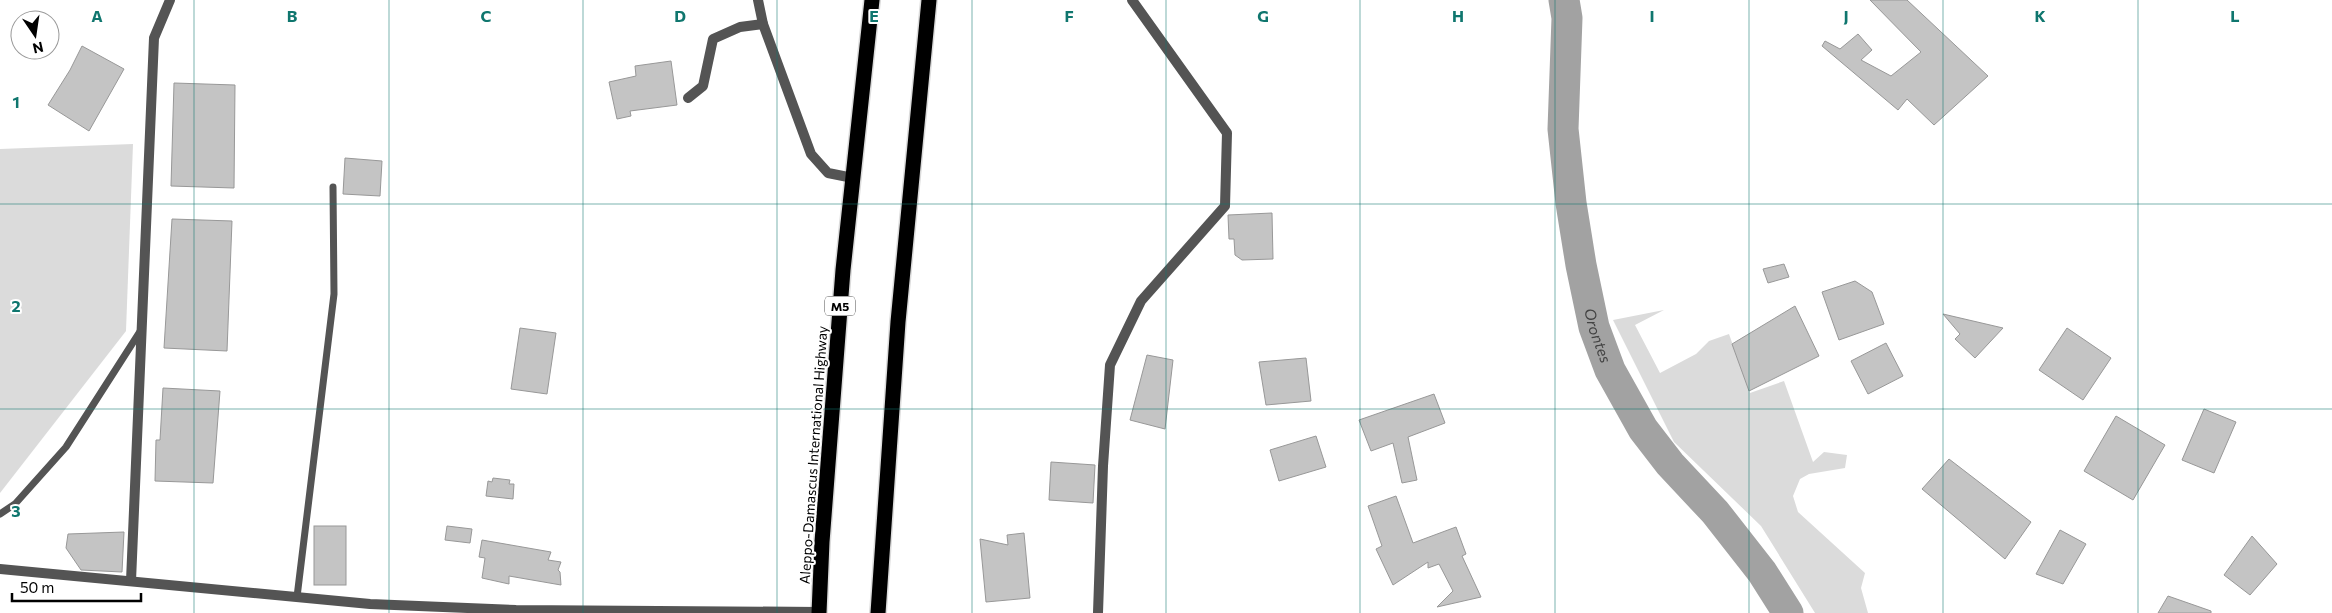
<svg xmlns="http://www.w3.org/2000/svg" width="2332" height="613" viewBox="0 0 2332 613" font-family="Commissioner,sans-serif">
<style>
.green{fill:#dbdbdb}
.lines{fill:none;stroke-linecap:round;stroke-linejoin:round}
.river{stroke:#a2a2a2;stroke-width:31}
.building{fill:#c4c4c4;stroke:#989898}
.motorway-casing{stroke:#dbdbdb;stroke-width:18}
.service{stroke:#545454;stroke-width:7}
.minor{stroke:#545454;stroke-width:10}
.motorway{stroke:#000;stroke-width:15}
.grid{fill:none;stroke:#0f766e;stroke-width:1;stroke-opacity:0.55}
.labels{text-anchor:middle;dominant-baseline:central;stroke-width:4;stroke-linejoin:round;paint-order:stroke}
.shield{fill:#fff;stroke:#4c4c4c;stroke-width:1}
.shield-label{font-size:12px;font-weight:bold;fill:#000}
.street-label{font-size:14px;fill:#000;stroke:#fff}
.water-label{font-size:15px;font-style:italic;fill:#434343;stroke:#fff}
.grid-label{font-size:16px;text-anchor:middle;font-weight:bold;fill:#0f766e;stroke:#fff;stroke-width:4;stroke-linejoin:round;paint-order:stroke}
</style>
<rect width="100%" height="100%" fill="#fff"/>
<!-- green -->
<g class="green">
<polygon points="133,144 126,331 0,493 0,149"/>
<polygon points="1664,310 1635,325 1660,373 1696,354 1709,341 1729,334 1750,393 1784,381 1813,462 1824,452 1847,455 1845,468 1809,474 1800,479 1793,496 1798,512 1865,573 1861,588 1868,613 1815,613 1761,526 1674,442 1613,320"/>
</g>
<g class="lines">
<!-- river -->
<path class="river" id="s1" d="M1564 0 1567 18 1563 129 1571 203 1581 265 1594 327 1610 370 1643 429 1670 464 1715 512 1762 572 1788 613"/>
</g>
<!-- building -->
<g class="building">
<polygon points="1870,0 1907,0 1988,76 1934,125 1907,99 1898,110 1822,46 1825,41 1840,49 1858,34 1872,50 1861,60 1891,76 1921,52"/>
<polygon points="82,46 124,69 89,131 48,105 70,70"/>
<polygon points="671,61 677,105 630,111 631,116 617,119 609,82 636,76 635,66"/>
<polygon points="174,83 235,85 234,188 171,186"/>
<polygon points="345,158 382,161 380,196 343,194"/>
<polygon points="1272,213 1273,259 1242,260 1235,255 1234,239 1229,239 1228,215"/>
<polygon points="172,219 232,221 227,351 164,348"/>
<polygon points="1784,264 1789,277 1768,283 1763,269"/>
<polygon points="1855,281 1872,292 1884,324 1839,340 1822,292"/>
<polygon points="1795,306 1819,356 1749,391 1732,344"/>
<polygon points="1943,314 2003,328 1975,358 1955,339 1960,334"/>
<polygon points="520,328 556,333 547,394 511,389"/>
<polygon points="2067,328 2111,358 2083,400 2039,370"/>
<polygon points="1886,343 1903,376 1868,394 1851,361"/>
<polygon points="1147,355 1173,360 1165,429 1130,420"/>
<polygon points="1306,358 1311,401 1266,405 1259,362"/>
<polygon points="163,388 220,391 213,483 155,481 156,440 160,440"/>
<polygon points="1434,394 1445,423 1408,437 1417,480 1402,483 1393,443 1371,451 1359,420"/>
<polygon points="2204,409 2236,422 2214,473 2182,460"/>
<polygon points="2116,416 2165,445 2133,500 2084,471"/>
<polygon points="1316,436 1326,467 1279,481 1270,450"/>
<polygon points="1949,459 2031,522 2005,559 1922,489"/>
<polygon points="1051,462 1095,465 1093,503 1049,500"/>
<polygon points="493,478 510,480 509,484 514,484 513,499 486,496 488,481 492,482"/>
<polygon points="1396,496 1413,543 1456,527 1466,554 1462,556 1481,597 1437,607 1453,591 1439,564 1428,568 1428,562 1393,585 1376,549 1382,546 1368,506"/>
<rect x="314" y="526" width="32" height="59"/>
<polygon points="447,526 472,529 470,543 445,540"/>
<polygon points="2060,530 2086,544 2063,584 2036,574"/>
<polygon points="124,532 122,572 81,570 66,548 68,534"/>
<polygon points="1024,533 1030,598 986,602 980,539 1008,545 1007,535"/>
<polygon points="2252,536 2277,564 2250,595 2224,575"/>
<polygon points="482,540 551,552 548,560 561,562 558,570 560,572 561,585 509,576 509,584 482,578 485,558 479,557"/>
<polygon points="2168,596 2211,611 2211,613 2158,613"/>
</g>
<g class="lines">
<!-- motorway casing -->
<g class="motorway-casing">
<g id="motorway">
<polyline points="819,613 822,542 843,270 872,0"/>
<polyline points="878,613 898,322 929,0"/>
</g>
</g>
<!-- service -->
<g class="service">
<polyline points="0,514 15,504 66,447 141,330"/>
<polyline points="297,597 334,294 333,187"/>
</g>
<!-- minor -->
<g class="minor">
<polyline points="758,0 763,24 811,154 828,173 853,178"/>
<polyline points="688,98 703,86 713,39 740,27 763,24"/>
<polyline points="0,569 370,604 516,610 819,612"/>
<polyline points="131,581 154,38 170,0"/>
<polyline points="1098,613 1103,466 1110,365 1141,301 1225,206 1227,133 1132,0"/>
</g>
<!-- motorway -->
<use href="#motorway" class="motorway"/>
</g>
<!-- grid -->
<path class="grid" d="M194 0V613M389 0V613M583 0V613M777 0V613M972 0V613M1166 0V613M1360 0V613M1555 0V613M1749 0V613M1943 0V613M2138 0V613M0 204H2332M0 409H2332"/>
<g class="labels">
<!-- shield labels -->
<rect class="shield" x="825" y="296.5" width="30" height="19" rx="4"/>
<g class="shield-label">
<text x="840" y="306">M5</text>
</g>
<!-- street labels -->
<g class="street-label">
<text transform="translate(813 455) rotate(-86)">Aleppo-Damascus International Highway</text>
</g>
<!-- water labels -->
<g class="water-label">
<text stroke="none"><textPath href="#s1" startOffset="339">Orontes</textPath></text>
</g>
</g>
<g class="grid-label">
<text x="97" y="22">A</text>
<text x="292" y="22">B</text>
<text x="486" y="22">C</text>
<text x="680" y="22">D</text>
<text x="874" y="22">E</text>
<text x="1069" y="22">F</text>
<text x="1263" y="22">G</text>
<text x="1458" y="22">H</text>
<text x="1652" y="22">I</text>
<text x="1846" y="22">J</text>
<text x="2040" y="22">K</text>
<text x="2235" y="22">L</text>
<text x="16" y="108">1</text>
<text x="16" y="312">2</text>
<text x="16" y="517">3</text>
</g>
<!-- north arrow -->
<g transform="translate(35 35) rotate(167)"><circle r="24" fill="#ffffff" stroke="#999999"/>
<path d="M0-4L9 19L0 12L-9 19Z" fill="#000000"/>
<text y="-8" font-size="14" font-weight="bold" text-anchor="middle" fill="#000000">N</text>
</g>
<!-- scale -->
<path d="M12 593v8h129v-8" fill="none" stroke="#000000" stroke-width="2.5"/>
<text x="20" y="593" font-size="15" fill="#000000" stroke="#ffffff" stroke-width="4" paint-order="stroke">50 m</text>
</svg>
